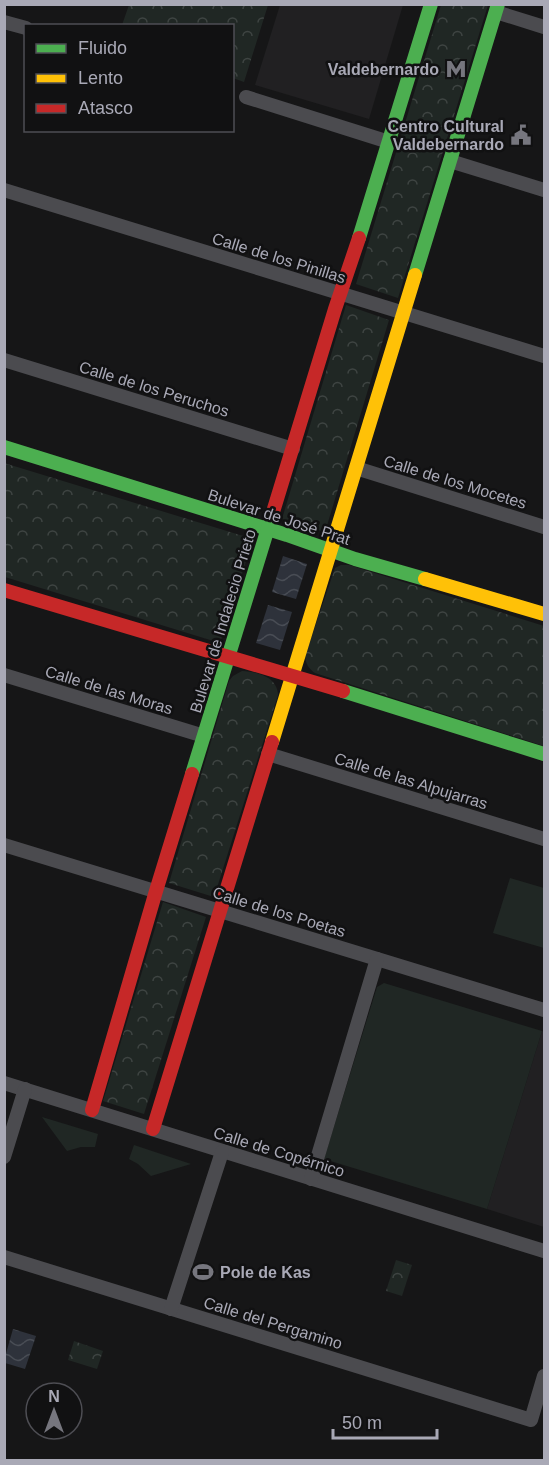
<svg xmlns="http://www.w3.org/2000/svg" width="549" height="1465" viewBox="0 0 549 1465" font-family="Helvetica,sans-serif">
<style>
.built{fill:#212022}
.green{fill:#202724}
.park{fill:url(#park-crowns)}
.water{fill:url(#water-waves)}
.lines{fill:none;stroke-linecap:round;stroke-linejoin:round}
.street{stroke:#4b4b4f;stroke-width:14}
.fast{stroke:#4caf50;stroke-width:14}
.slow{stroke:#ffc107;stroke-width:14}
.jam{stroke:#c62828;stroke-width:14}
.labels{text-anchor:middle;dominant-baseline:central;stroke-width:5;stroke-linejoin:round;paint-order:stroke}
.poi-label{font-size:16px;font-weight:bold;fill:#a9a9b6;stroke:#111112;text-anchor:end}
.street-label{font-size:16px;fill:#a9a9b6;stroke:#111112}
</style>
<defs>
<pattern id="park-crowns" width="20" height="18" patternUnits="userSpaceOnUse" patternTransform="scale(1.5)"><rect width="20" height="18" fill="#202724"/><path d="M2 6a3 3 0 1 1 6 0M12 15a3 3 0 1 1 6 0" fill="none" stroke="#3e4442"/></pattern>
<pattern id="water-waves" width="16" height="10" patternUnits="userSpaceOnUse" patternTransform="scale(1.5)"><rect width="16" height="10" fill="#2e323b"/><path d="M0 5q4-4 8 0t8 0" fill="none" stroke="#494d55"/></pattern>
</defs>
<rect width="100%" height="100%" fill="#161617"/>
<!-- built -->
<g class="built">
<polygon points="280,5 403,5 369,119 255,85"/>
<polygon points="542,1031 544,1032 544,1227 487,1209"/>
</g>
<!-- green -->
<g class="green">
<polygon points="510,878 544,888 544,948 493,933"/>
<polygon points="384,983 542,1031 487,1209 324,1159 377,987"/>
<polygon points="42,1117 98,1134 95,1147 81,1147 67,1151"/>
<polygon points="134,1145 191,1164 151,1176 138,1164 129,1159"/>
</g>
<!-- park -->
<g class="park">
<polygon points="129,5 129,4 268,5 244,82 233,78 232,26 122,25"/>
<polygon points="441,5 488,5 398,298 356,284"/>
<polygon points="346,305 389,320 325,532 282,519"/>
<polygon points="4,463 253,539 220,643 5,577"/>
<path d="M341 565H349L544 626V746L315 673C308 668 306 664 305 656L335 568Z"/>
<path d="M242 671C258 672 277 677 278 695L214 897 169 883 229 681 233 676Z"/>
<polygon points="163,902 206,917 144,1114 103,1101"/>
<polygon points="396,1260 412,1265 402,1296 386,1291"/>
<polygon points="74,1341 103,1351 97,1369 68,1360"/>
</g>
<!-- water -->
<g class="water">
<polygon points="283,556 307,564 296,599 272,592"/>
<polygon points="268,605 292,612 280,650 256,643"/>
<polygon points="13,1329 36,1336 25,1369 5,1363 5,1357"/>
</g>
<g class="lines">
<!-- street -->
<g class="street">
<polyline points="496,12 544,27"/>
<polyline points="4,22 26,28"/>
<polyline points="246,97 389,142"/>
<polyline points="450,161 544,190"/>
<polyline points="4,190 544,356"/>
<polyline points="4,360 293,449"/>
<polyline points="356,468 544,527"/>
<polyline points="4,675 204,736"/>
<polyline points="268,754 544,839"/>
<polyline points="4,845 544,1010"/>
<polyline points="4,1083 544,1251"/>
<polyline points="4,1157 25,1089"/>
<polyline points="311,1179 377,959"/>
<polyline points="4,1257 531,1420 544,1376"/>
<polyline points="171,1309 222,1152"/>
</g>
<!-- fast -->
<g class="fast">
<polyline points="359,238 431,4"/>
<polyline points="415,275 498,4"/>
<polyline points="4,447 287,535 355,559 425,579"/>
<polyline points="343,691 544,754"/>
<polyline points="192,774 273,512"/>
</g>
<!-- slow -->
<g class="slow">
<polyline points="425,579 544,614"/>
<polyline points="272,742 415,275"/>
</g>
<!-- jam -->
<g class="jam">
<polyline points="273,512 335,309 359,238"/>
<polyline points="4,590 343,691"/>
<polyline points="92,1110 156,891 192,774"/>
<polyline points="153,1129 272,742"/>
</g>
</g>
<!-- icons -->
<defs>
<g id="metro-bare" transform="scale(1.62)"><path d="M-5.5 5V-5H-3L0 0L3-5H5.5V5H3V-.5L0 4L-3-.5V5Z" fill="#76767e" stroke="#111112" stroke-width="2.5" paint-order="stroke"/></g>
<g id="civic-bare" transform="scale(1.62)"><path d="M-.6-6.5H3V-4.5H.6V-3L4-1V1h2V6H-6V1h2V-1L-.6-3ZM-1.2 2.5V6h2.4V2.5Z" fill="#76767e" stroke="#111112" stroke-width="2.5" paint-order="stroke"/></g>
<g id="stadium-bare" transform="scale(1.62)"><path d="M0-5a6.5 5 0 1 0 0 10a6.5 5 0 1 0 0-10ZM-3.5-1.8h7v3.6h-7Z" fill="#76767e" stroke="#111112" stroke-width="2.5" paint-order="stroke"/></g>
</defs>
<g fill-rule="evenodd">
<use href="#metro-bare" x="456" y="69"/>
<use href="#civic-bare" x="521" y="135"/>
<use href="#stadium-bare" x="203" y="1272"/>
</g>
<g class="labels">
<!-- poi labels -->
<g class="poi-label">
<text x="439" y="69">Valdebernardo</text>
<text x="504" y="126">Centro Cultural<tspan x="504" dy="18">Valdebernardo</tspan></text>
<text x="220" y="1272" text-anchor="start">Pole de Kas</text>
</g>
<!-- street labels -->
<g class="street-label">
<text transform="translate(279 258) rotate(17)">Calle de los Pinillas</text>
<text transform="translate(154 389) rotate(17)">Calle de los Peruchos</text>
<text transform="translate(455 482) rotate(17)">Calle de los Mocetes</text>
<text transform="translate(279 517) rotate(18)">Bulevar de José Prat</text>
<text transform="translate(223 621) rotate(-73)">Bulevar de Indalecio Prieto</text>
<text transform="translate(109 690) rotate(17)">Calle de las Moras</text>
<text transform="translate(411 781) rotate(17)">Calle de las Alpujarras</text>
<text transform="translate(279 912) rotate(17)">Calle de los Poetas</text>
<text transform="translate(279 1152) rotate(17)">Calle de Copérnico</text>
<text transform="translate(273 1323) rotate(17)">Calle del Pergamino</text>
</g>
</g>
<!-- border -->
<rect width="549" height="1465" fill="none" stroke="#a9a9b6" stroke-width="12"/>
<!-- legend -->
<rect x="24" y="24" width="210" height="108" fill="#111112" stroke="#4e4e54" stroke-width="1.5"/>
<rect x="36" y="44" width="30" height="9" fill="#4caf50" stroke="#4e4e54" stroke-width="1.5"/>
<text x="78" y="54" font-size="18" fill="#a9a9b6">Fluido</text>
<rect x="36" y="74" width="30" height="9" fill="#ffc107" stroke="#4e4e54" stroke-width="1.5"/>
<text x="78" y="84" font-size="18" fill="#a9a9b6">Lento</text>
<rect x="36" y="104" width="30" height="9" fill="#c62828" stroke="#4e4e54" stroke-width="1.5"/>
<text x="78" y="114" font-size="18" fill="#a9a9b6">Atasco</text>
<!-- north arrow -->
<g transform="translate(54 1411)"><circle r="28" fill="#111112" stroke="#4e4e54" stroke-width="1.5"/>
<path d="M0-4.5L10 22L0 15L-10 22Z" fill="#76767e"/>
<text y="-9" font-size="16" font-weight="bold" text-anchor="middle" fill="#a9a9b6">N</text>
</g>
<!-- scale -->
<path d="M333 1429v9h104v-9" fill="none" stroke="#a9a9b6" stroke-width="3"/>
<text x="342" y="1429" font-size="18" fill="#a9a9b6" stroke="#111112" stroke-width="4.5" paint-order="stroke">50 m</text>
</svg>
